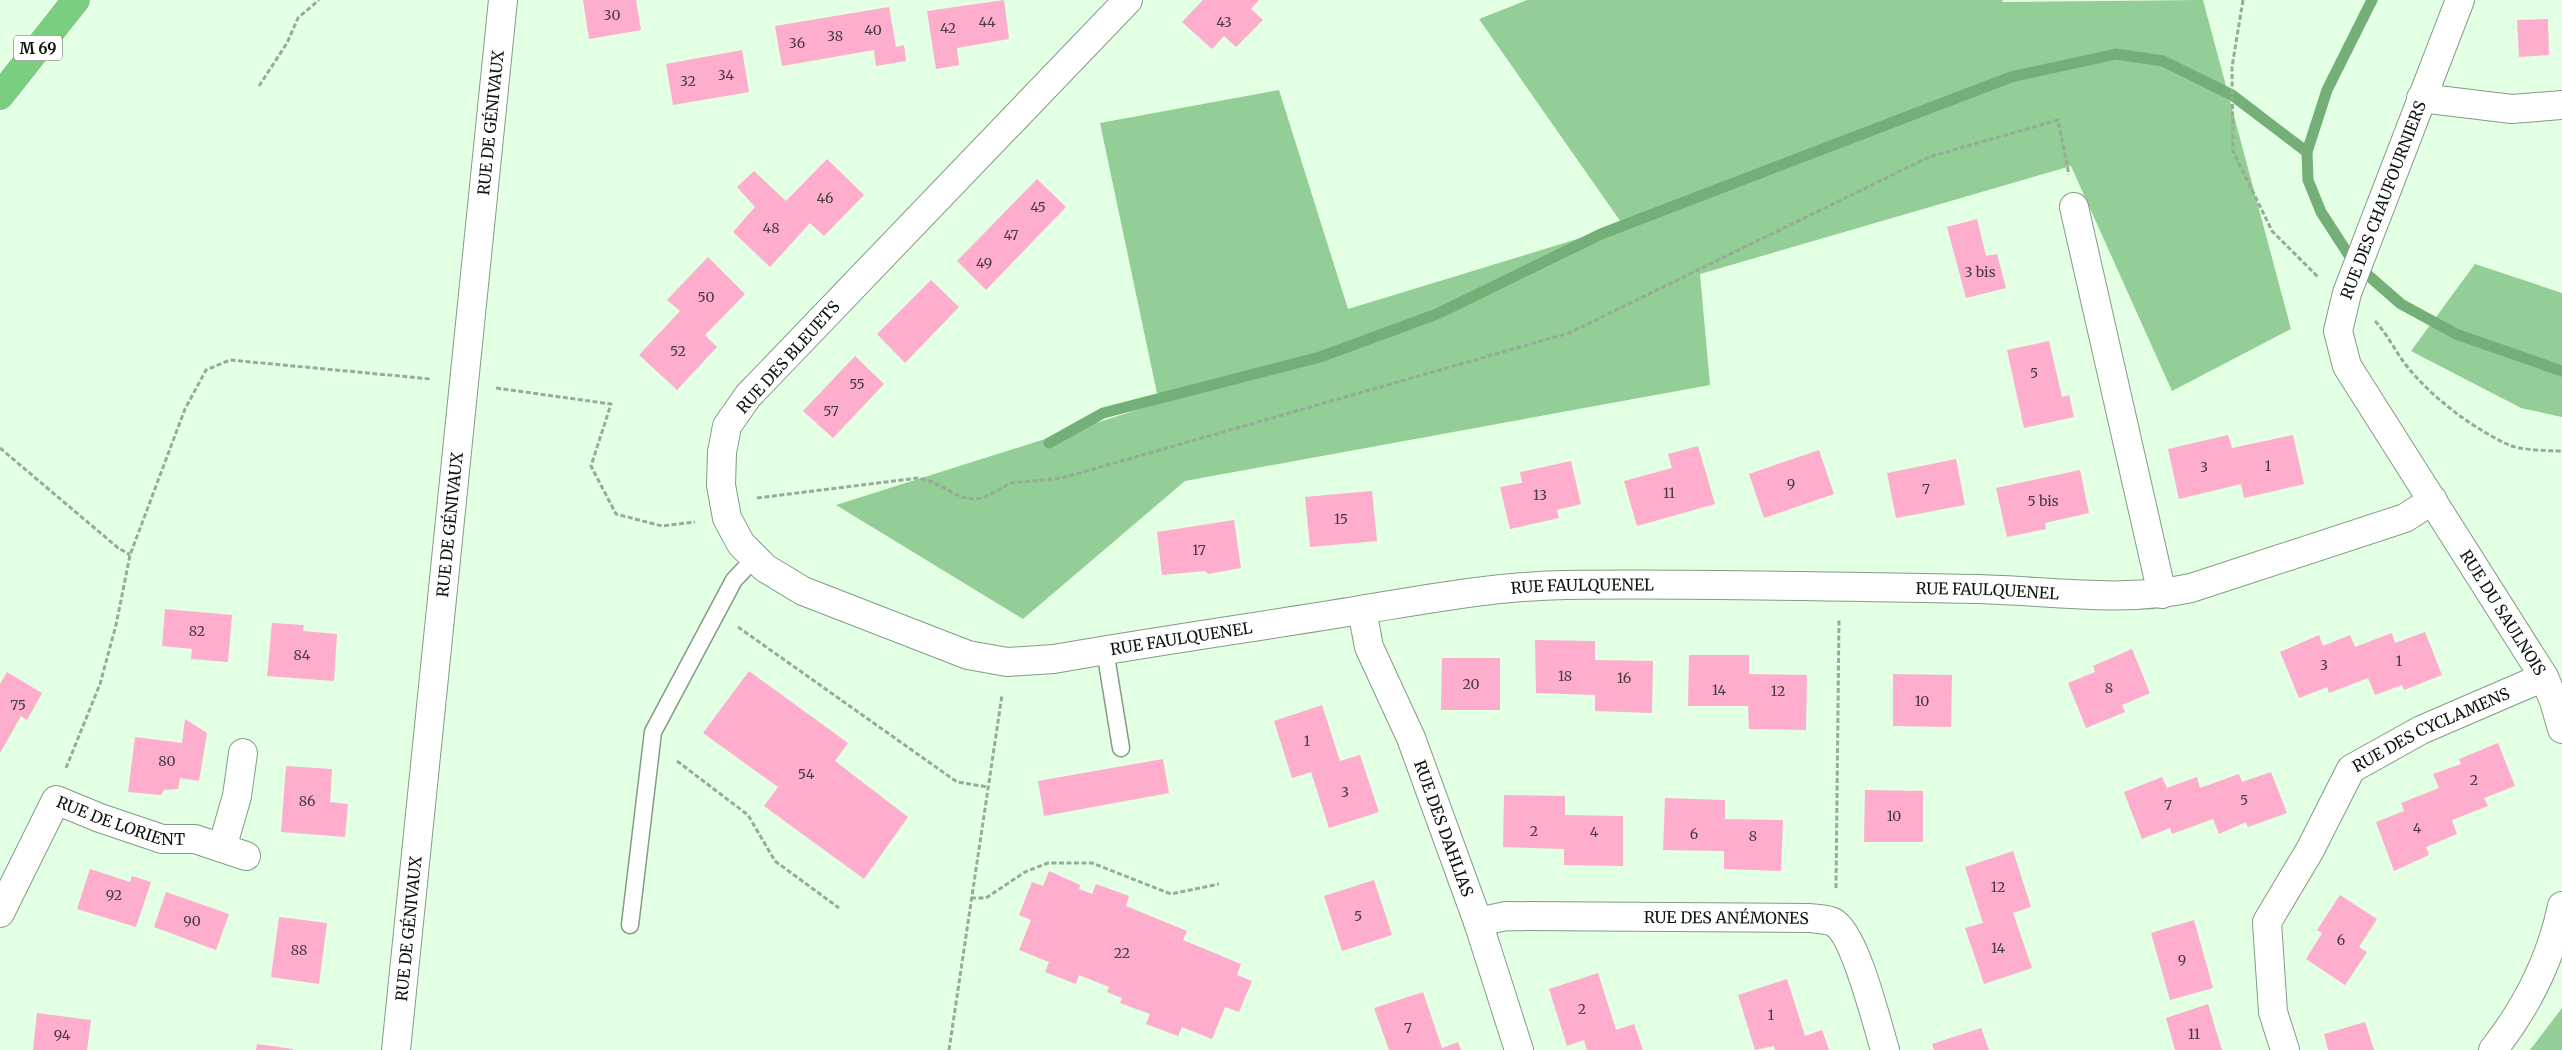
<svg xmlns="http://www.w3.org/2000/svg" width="2562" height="1050" viewBox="0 0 2562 1050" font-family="Merriweather,serif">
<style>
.forest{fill:#92ce95}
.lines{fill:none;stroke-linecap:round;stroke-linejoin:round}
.stream{stroke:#75af78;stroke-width:11}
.building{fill:#feaecc}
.service-casing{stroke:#839c84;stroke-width:19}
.minor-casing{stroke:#839c84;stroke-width:30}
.tertiary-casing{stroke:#839c84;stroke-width:30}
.motorway-casing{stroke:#fff;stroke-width:30}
.path{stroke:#96ac97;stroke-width:3;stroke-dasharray:5 2.5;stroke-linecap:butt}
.service{stroke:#fff;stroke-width:16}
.minor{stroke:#fff;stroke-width:28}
.tertiary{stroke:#fff;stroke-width:28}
.motorway{stroke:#7ace80;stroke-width:28}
.labels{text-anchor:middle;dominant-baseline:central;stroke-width:4;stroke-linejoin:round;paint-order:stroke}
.number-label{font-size:14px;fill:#483b3c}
.shield{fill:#fff;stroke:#545b55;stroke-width:1}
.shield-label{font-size:15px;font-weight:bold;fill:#0b150c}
.street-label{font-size:16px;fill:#0b150c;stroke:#fff}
</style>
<rect width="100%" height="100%" fill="#e3ffe4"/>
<!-- forest -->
<g class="forest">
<polygon points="1527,0 2003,0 2002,2 2203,0 2291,329 2172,391 2071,166 1700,274 1710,385 1185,481 1023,619 836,505 1159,403 1100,123 1279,90 1348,309 1623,225 1479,19"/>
<polygon points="2475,264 2562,293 2562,417 2521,408 2411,351"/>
<polygon points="2562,1008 2562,1050 2530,1050"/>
</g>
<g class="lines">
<!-- stream -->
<g class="stream">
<polyline points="2372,0 2327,90 2307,152 2308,180 2321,212 2354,263 2401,304 2456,334 2562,371"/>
<polyline points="1049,443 1103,413 1320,357 1437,314 1601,234 2011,77 2116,54 2163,61 2232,95 2307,152"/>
</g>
</g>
<!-- building -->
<g class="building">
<polygon points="583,0 636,0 641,30 589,39"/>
<polygon points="1004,0 1009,39 957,48 959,65 936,69 927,11"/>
<polygon points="1203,0 1259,0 1251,9 1263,20 1236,47 1224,36 1212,49 1182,22"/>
<polygon points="889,7 896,47 904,45 906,61 876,66 874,50 782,66 775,26"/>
<polygon points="2548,19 2549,55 2519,57 2517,20"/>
<polygon points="742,50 749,92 673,105 666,64"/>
<polygon points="827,159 864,195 824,236 810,223 770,267 733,232 755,207 737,187 754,171 786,201"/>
<polygon points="1037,179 1066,207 986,290 957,261"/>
<polygon points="1977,219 1986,256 1997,254 2006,288 1966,298 1947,227"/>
<polygon points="708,257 745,294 705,335 717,347 677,390 639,355 680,311 667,300"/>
<polygon points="931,280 959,307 905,363 877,334"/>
<polygon points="2049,341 2062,397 2069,395 2074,417 2024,428 2007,350"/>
<polygon points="855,356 884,384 833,438 803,411"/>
<polygon points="2228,435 2232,448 2293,435 2304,484 2244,498 2241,484 2179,499 2168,449"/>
<polygon points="1698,446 1715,504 1637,526 1624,481 1672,468 1668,454"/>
<polygon points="1819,450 1834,494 1764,518 1749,474"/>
<polygon points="1956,459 1965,505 1896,518 1887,473"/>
<polygon points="1571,461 1581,504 1557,510 1559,518 1510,529 1500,487 1522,483 1520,472"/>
<polygon points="2080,470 2089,513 2045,523 2046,529 2007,537 1996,488"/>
<polygon points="1372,491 1377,541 1310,547 1305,497"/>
<polygon points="1234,520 1241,568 1208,574 1205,571 1162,575 1157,532"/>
<polygon points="165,609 232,615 228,662 191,659 192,649 162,646"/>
<polygon points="272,623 304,625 303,631 337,634 334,681 267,676"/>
<polygon points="2425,632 2442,675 2404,690 2402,685 2375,695 2368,678 2329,693 2327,687 2299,698 2280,652 2319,635 2323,646 2350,635 2355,647 2392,633 2395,643"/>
<polygon points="1535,640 1595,641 1595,660 1653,661 1652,713 1595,711 1595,695 1536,693"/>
<polygon points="2132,649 2150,693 2122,705 2125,712 2086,728 2068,683 2095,672 2093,666"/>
<polygon points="1689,655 1749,655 1749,674 1807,675 1806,730 1749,729 1748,706 1688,706"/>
<polygon points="1442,658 1500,658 1500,710 1441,710"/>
<polygon points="749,671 848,743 835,761 908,817 864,879 764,806 778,787 703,733"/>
<polygon points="7,672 42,693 27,720 21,716 0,753 0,684"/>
<polygon points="1893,674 1952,675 1951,727 1893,726"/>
<polygon points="1322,705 1340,761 1360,755 1379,812 1329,828 1311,772 1292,778 1274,721"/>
<polygon points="185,719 207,733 199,781 180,778 178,789 164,790 161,795 128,792 135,737 182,743"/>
<polygon points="2498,743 2515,786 2484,798 2488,806 2452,820 2457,834 2426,847 2429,855 2394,871 2376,822 2404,811 2401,803 2439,788 2433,774 2461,764 2459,759"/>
<polygon points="1163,759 1169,793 1044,816 1038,781"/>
<polygon points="286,766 332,769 330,802 348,804 345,837 281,832"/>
<polygon points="2271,772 2287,813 2248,827 2246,822 2219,834 2213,819 2172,834 2170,828 2142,839 2124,792 2162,777 2167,788 2197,777 2200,788 2239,774 2242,782"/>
<polygon points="1865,790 1923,791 1923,842 1864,842"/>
<polygon points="1504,795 1565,796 1565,815 1623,816 1623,866 1564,865 1564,849 1503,847"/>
<polygon points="1665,798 1725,800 1725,819 1783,820 1781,871 1724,869 1724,851 1663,850"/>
<polygon points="2013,851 2031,907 2013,913 2032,968 1984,984 1965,928 1983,923 1965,867"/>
<polygon points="90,869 130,882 132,876 151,882 136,927 77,909"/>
<polygon points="1049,871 1080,885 1079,889 1092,894 1096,884 1129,896 1126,906 1187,931 1183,940 1241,964 1237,975 1252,981 1239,1012 1225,1007 1212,1039 1182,1027 1178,1036 1146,1024 1150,1014 1120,1003 1122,998 1107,992 1109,987 1079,975 1076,984 1045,972 1049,962 1019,950 1031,920 1019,915 1032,882 1043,886"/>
<polygon points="1374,880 1392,935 1342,951 1324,896"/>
<polygon points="166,892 229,914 216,950 154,927"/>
<polygon points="2340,895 2377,919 2359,947 2367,952 2345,985 2306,959 2322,933 2317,930"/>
<polygon points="279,917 327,923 319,984 271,977"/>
<polygon points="2194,920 2213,988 2170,1000 2151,933"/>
<polygon points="1598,973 1616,1030 1634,1024 1643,1050 1587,1050 1584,1040 1567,1046 1549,989"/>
<polygon points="1787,979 1805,1036 1822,1030 1829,1050 1775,1050 1774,1046 1755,1050 1738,995"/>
<polygon points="1423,992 1442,1048 1458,1042 1461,1050 1389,1050 1374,1008"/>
<polygon points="2208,1004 2222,1050 2175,1050 2166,1018"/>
<polygon points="37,1013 91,1020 87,1050 33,1050"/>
<polygon points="2365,1022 2374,1050 2328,1050 2324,1034"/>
<polygon points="1981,1028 1989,1050 1934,1050 1932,1044"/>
<polygon points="257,1044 293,1049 293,1050 256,1050"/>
</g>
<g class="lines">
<!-- service casing -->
<g class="service-casing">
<g id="service">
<polyline points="1105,650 1121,748"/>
<polyline points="630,925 653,732 734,580 755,558"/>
</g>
</g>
<!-- minor casing -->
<g class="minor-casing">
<g id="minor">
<path id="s1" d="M1128 0 748 396 727 426 722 452 721 485 727 518 741 544 765 568 803 591 968 655 1007 662 1054 659C1156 641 1258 627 1360 610 1428 599 1496 586 1566 585 1703 583 1842 587 1979 589 2050 591 2122 603 2191 588L2405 518 2433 500"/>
<path id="s2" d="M2460 0 2347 293 2338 331 2347 366 2544 677 2554 701 2562 729"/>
<polyline points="2421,98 2512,109 2562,105"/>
<polyline points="2074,207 2162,594"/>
<path id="s3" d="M1362 610 1369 647 1411 738 1478 922 1519 1050"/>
<polyline points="222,848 237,796 243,753"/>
<path id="s4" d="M0 913 56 800 100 818 162 839H195L246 856"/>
<path id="s5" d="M1478 922 1506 916 1810 918C1816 919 1827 919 1833 922 1855 933 1877 1024 1885 1050"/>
<path id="s6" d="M2285 1050 2273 1012 2267 922 2310 850 2351 769 2421 730 2544 677"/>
<path d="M2493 1050C2526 1008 2551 959 2562 906"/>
</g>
</g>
<!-- tertiary casing -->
<g class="tertiary-casing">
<g id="tertiary">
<path id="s7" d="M396 1050 503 0"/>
</g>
</g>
<!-- motorway casing -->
<g class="motorway-casing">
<polyline id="motorway" points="0,96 76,0"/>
</g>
<!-- path -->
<g class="path">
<polyline points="2243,0 2232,67 2233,151 2272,231 2319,278"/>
<polyline points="259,86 287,43 298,18 319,0"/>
<path d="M2375 321C2388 335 2395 351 2406 365 2431 397 2472 428 2509 445 2520 450 2549 451 2562 451"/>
<polyline points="496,388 611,404 591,466 616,514 662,526 695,522"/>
<polyline points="0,448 117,547 130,555"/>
<polyline points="757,498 918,478 933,482 961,497 973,499 983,498 1011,483 1062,478 1569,333 1929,157 2058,120 2069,175"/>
<polyline points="738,627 957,782 988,787"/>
<polyline points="677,761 748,815 775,861 839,908"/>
<polyline points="66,768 100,684 116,625 130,555 185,409 206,370 230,360 431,379"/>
<polyline points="1836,888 1839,620"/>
<polyline points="971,898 986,898 1025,872 1048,863 1092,863 1171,894 1219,884"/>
<polyline points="949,1050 1002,695"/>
</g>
<!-- service -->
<use href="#service" class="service"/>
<!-- minor -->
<use href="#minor" class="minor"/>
<!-- tertiary -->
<use href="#tertiary" class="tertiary"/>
<!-- motorway -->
<use href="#motorway" class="motorway"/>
</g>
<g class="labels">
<!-- number labels -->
<g class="number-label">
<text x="612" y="15">30</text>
<text x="987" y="22">44</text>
<text x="1224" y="22">43</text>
<text x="948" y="28">42</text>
<text x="873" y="30">40</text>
<text x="835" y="36">38</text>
<text x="797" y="43">36</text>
<text x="726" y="75">34</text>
<text x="688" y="81">32</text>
<text x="825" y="198">46</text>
<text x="1038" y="207">45</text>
<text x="771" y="228">48</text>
<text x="1011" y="235">47</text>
<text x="984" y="263">49</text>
<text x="1980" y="272">3 bis</text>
<text x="706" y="297">50</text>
<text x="678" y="351">52</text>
<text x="2034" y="373">5</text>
<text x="857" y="384">55</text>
<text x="831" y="411">57</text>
<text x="2268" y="466">1</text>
<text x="2204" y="467">3</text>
<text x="1791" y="484">9</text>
<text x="1926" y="489">7</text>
<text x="1669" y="493">11</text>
<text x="1540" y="495">13</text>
<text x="2043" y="501">5 bis</text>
<text x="1341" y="519">15</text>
<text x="1199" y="550">17</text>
<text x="197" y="631">82</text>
<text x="302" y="655">84</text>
<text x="2399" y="661">1</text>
<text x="2324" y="665">3</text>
<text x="1565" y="676">18</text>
<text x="1624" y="678">16</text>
<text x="1471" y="684">20</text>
<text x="2109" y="688">8</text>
<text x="1719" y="690">14</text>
<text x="1778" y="691">12</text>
<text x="1922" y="701">10</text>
<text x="18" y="705">75</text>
<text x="1307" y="741">1</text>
<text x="167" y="761">80</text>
<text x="806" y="774">54</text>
<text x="2474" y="780">2</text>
<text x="1345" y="792">3</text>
<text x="2244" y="800">5</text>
<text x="307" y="801">86</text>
<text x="2168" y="805">7</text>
<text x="1894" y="816">10</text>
<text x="2417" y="828">4</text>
<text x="1534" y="831">2</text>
<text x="1594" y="832">4</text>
<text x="1694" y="834">6</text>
<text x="1753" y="836">8</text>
<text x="1998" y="887">12</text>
<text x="114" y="895">92</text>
<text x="1358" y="916">5</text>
<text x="192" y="921">90</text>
<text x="2341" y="940">6</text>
<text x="1998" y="948">14</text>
<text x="299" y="950">88</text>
<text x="1122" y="953">22</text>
<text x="2182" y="960">9</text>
<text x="1582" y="1009">2</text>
<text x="1771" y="1015">1</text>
<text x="1408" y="1028">7</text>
<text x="2194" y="1034">11</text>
<text x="62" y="1035">94</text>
</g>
<!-- shield labels -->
<rect class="shield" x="14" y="35.5" width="48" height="25" rx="4"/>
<g class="shield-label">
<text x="38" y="48">M 69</text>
</g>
<!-- street labels -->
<g class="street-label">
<text stroke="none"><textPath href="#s7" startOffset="932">RUE DE GÉNIVAUX</textPath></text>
<text transform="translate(2383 200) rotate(-69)">RUE DES CHAUFOURNIERS</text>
<text transform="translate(788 357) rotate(-48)">RUE DES BLEUETS</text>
<text stroke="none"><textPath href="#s7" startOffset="528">RUE DE GÉNIVAUX</textPath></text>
<text stroke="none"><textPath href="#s1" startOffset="1584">RUE FAULQUENEL</textPath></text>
<text stroke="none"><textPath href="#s1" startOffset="1989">RUE FAULQUENEL</textPath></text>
<text stroke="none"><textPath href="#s2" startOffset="681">RUE DU SAULNOIS</textPath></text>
<text stroke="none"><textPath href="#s1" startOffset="1179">RUE FAULQUENEL</textPath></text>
<text stroke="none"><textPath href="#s6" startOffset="394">RUE DES CYCLAMENS</textPath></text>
<text stroke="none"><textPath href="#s4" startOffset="195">RUE DE LORIENT</textPath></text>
<text stroke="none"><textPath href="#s3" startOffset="234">RUE DES DAHLIAS</textPath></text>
<text stroke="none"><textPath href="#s5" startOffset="249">RUE DES ANÉMONES</textPath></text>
<text stroke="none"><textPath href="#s7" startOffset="122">RUE DE GÉNIVAUX</textPath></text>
</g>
</g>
</svg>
